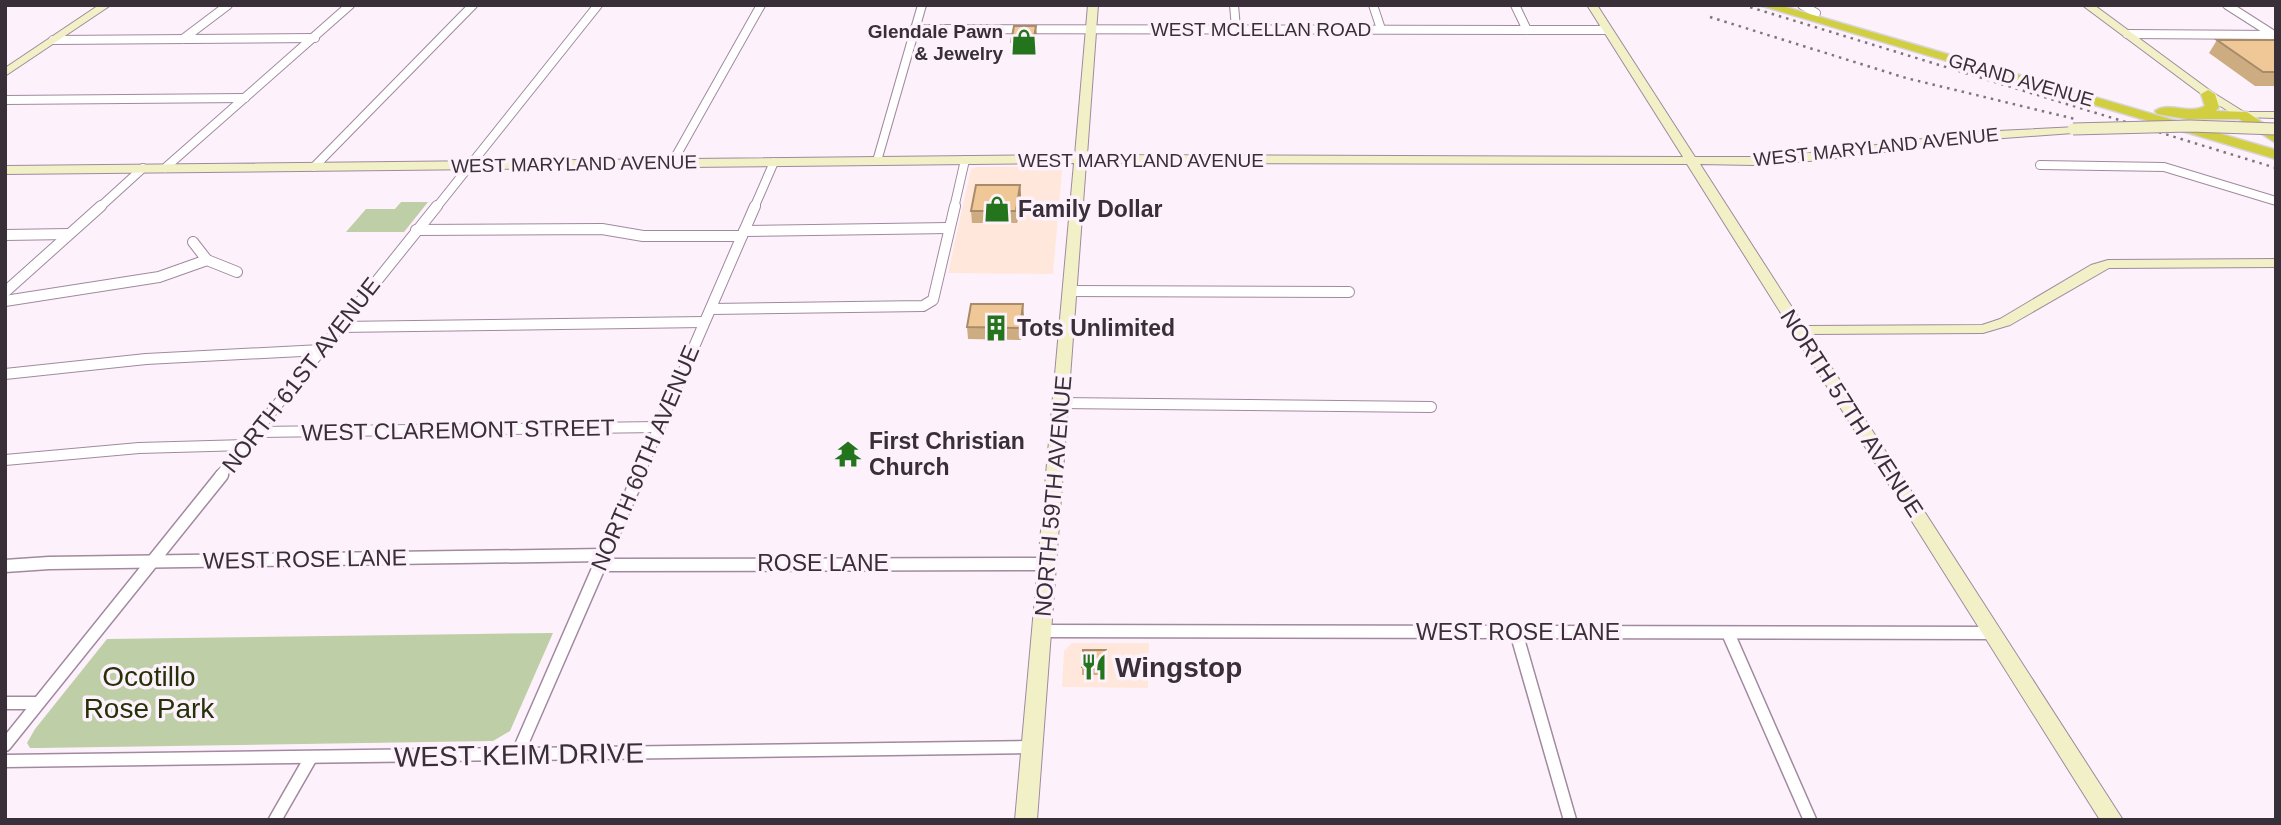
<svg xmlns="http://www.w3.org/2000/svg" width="2281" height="825" viewBox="0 0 2281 825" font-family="Arial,sans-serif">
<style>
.commercial{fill:#ffe7dc}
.green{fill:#becea6}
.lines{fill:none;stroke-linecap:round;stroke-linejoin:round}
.street-far2-casing{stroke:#a189a0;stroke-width:10}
.street-far1-casing{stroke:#a189a0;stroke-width:12}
.street-casing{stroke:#a189a0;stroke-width:15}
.secondary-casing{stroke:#a189a0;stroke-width:2}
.highway-casing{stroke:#d7d5d7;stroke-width:3}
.street-far2{stroke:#fff;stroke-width:8}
.street-far1{stroke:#fff;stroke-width:10}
.street{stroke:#fff;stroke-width:12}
.secondary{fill:#f1f0c6;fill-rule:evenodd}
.highway{fill:#d1ce40;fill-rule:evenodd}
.rail{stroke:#7f757e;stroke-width:2.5;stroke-dasharray:2.5 5;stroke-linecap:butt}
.secondary-bridge-casing{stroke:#a189a0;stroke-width:13;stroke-linecap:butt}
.secondary-bridge{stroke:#f1f0c6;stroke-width:11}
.wall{fill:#ceac82}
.shaded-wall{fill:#a88c6a}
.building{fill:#f0c897;stroke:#a88c6a;stroke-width:2}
.labels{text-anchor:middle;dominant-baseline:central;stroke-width:7;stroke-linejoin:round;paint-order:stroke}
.far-street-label{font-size:19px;fill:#392f38;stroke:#fdf2fc}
.far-poi-label{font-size:19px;font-weight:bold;fill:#392f38;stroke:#fdf2fc;text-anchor:end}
.poi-label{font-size:23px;font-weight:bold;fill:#392f38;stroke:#fdf2fc;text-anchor:start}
.street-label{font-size:23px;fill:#392f38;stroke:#fdf2fc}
.near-poi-label{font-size:28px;font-weight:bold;fill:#392f38;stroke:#fdf2fc;text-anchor:start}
.near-park-label{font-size:28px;fill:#253107;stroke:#fdf2fc}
.near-street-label{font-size:28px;fill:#392f38;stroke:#fdf2fc}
</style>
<rect width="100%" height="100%" fill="#fdf2fc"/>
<!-- commercial -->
<g class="commercial">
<polygon points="1052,166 1062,171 1053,274 948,273 971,169 977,167"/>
<polygon points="1072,643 1149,643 1148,688 1062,687 1064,651"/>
</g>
<!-- green -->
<g class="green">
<polygon points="401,202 428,202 404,232 346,232 366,209 395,209"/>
<polygon points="553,633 510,731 493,741 38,748 30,748 27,743 35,729 107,639"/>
</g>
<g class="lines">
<!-- street-far2 casing -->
<g class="street-far2-casing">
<g id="street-far2">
<polyline points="1234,5 1236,28"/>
<polyline points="1373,5 1381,29"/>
<polyline points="1515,5 1527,30"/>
<polyline points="1802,5 1816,13"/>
<polyline points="2227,5 2274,35"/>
<polyline points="914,29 1607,30"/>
<polyline points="2127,34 2276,35"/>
<polyline points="183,39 228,5"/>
<polyline points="53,40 315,38"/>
<polyline points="5,100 245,98"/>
<polyline points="877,161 922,5"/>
<polyline points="672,163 761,5"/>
<polyline points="2040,165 2164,167 2276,201"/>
<polyline points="314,167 473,5"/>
<polyline points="165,168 350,5"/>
<polyline points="99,208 143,168"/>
<polyline points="436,208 598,5"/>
<polyline points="754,208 774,162"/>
<polyline points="954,208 965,160"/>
</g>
</g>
<!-- street-far1 casing -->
<g class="street-far1-casing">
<g id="street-far1">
<polyline points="416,230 602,229 643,236 742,236"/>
<polyline points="744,231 949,228"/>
<polyline points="5,235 69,234"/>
<polyline points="193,242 207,260 237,272"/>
<polyline points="1069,291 1349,292"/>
<polyline points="5,292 101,206"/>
<polyline points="5,301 159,277 207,260"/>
<polyline points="711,309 923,306 933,300 955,206"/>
<polyline points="339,327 704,322"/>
<polyline points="5,374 146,359 321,350"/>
<polyline points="1060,403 1431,407"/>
<polyline points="257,432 659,427"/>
<polyline points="5,460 139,448 246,445"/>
<polyline points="220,476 437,206"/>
<polyline points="638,476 755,206"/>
</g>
</g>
<!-- street casing -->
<g class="street-casing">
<g id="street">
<polyline points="600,565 1047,564"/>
<polyline points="5,566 49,563 604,555"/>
<polyline points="1042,631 1994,633"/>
<polyline points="1516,632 1570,820"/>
<polyline points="1728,633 1810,820"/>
<polyline points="5,703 38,703"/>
<polyline points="5,745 222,475"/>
<polyline points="517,755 639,475"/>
<polyline points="5,761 1032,747"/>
<polyline points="275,820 310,759"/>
</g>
</g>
<!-- secondary casing -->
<g class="secondary-casing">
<g id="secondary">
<polygon points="99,5 111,5 5,76 5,68"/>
<polygon points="1088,5 1098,5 1087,155 1683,157 1587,5 1597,5 1695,157 1753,157 1822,152 1977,132 2077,127 2079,129 2073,133 1977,140 1822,160 1753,165 1700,164 1804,326 1982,325 2000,319 2091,265 2108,260 2276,259 2276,267 2109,268 2010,325 1983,333 1810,334 2123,820 2100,820 1687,164 1086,163 1037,820 1015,820 1074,163 5,174 5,166 1075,155"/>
<polygon points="2082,5 2094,5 2212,92 2244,112 2276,112 2276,118 2238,117 2204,96"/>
</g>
</g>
<!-- highway casing -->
<g class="highway-casing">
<g id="highway">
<polygon points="1759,5 1779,5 2276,150 2276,159"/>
<path d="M2208 90 2215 94 2219 107 2216 111 2247 112 2276 132V143L2239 119H2187L2157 114 2155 111C2168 101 2189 115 2205 106L2201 94Z"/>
</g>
</g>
<!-- street-far2 -->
<use href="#street-far2" class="street-far2"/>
<!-- street-far1 -->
<use href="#street-far1" class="street-far1"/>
<!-- street -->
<use href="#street" class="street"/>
<!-- secondary -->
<use href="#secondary" class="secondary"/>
<!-- highway -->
<use href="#highway" class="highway"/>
<!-- rail -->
<g class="rail">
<polyline points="1743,5 2276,168"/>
<polyline points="1710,17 1906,78 2075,119"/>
</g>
<!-- secondary-bridge casing -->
<g class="secondary-bridge-casing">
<polyline id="secondary-bridge" points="2073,129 2190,126 2276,129"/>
</g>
<!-- secondary-bridge -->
<use href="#secondary-bridge" class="secondary-bridge"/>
</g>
<!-- wall -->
<g class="wall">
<polygon points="1037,36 1034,52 1012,52 1011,42"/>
<polygon points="2217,40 2276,41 2276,86 2255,86 2209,53"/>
<polygon points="1020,185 1021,196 1017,223 972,223 971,211"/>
<polygon points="1024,316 1021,340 968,339 967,327"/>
<polygon points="1106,650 1105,675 1082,675 1082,667"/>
</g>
<!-- shaded-wall -->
<g class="shaded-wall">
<polygon points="1036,26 1037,36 1034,52 1033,42"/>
<polygon points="1020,185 1021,196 1017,223 1016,211"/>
<polygon points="1023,304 1024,316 1021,340 1020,328"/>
</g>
<!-- building -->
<g class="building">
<polygon points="1014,26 1036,26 1033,42 1011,42"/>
<polygon points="2217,40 2274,40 2276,41 2276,72 2263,72"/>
<polygon points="976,185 1020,185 1016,211 971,211"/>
<polygon points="971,304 1023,304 1020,328 967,327"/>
<polygon points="1083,650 1106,650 1105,667 1082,667"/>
</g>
<!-- icons -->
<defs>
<g id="shop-bare" transform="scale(2.1)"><path d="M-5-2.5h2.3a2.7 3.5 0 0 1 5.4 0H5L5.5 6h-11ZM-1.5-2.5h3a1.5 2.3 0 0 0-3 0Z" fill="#23741c" stroke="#fdf2fc" stroke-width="2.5" paint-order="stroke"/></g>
<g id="building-bare" transform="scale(2.1)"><path d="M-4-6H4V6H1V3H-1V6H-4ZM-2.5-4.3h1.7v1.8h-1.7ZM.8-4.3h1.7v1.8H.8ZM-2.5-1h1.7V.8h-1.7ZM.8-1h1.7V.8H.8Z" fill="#23741c" stroke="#fdf2fc" stroke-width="2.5" paint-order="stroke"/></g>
<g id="temple-bare" transform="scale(2.1)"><path d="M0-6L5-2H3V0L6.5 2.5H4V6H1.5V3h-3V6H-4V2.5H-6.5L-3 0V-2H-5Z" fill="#23741c" stroke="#fdf2fc" stroke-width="2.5" paint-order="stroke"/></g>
<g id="restaurant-bare" transform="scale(2.1)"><path d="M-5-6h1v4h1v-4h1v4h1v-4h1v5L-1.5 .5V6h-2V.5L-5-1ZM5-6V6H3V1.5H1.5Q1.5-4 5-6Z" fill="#23741c" stroke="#fdf2fc" stroke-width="2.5" paint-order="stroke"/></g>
</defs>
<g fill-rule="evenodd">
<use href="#shop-bare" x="1024" y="42"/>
<use href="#shop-bare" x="997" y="209"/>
<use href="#building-bare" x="996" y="328"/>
<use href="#temple-bare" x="848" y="454"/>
<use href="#restaurant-bare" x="1094" y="667"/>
</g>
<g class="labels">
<!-- far-street labels -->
<g class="far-street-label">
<text x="1261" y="29">WEST MCLELLAN ROAD</text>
<text transform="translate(2021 80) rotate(16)">GRAND AVENUE</text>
<text transform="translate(1876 147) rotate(-6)">WEST MARYLAND AVENUE</text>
<text x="1141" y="160">WEST MARYLAND AVENUE</text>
<text transform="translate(574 164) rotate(-1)">WEST MARYLAND AVENUE</text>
</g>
<!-- far-poi labels -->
<g class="far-poi-label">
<text x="1003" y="31">Glendale Pawn<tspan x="1003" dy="22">&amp; Jewelry</tspan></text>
</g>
<!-- poi labels -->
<g class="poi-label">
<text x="1018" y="209">Family Dollar</text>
<text x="1017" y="328">Tots Unlimited</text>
<text x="869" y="441">First Christian<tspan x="869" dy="26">Church</tspan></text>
</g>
<!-- street labels -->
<g class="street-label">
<text transform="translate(301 375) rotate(-52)">NORTH 61ST AVENUE</text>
<text transform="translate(1852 413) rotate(57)">NORTH 57TH AVENUE</text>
<text transform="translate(458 430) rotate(-1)">WEST CLAREMONT STREET</text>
<text transform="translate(645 458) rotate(-67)">NORTH 60TH AVENUE</text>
<text transform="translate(1053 496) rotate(-85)">NORTH 59TH AVENUE</text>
<text transform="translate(305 559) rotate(-1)">WEST ROSE LANE</text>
<text x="823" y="563">ROSE LANE</text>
<text x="1518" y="632">WEST ROSE LANE</text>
</g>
<!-- near-poi labels -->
<g class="near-poi-label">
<text x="1115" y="667">Wingstop</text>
</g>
<!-- near-park labels -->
<g class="near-park-label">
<text x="149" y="676">Ocotillo<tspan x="149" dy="32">Rose Park</tspan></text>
</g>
<!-- near-street labels -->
<g class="near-street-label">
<text transform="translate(519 755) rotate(-1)">WEST KEIM DRIVE</text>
</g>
</g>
<!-- border -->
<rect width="2281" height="825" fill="none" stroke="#392f38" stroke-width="14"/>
</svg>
